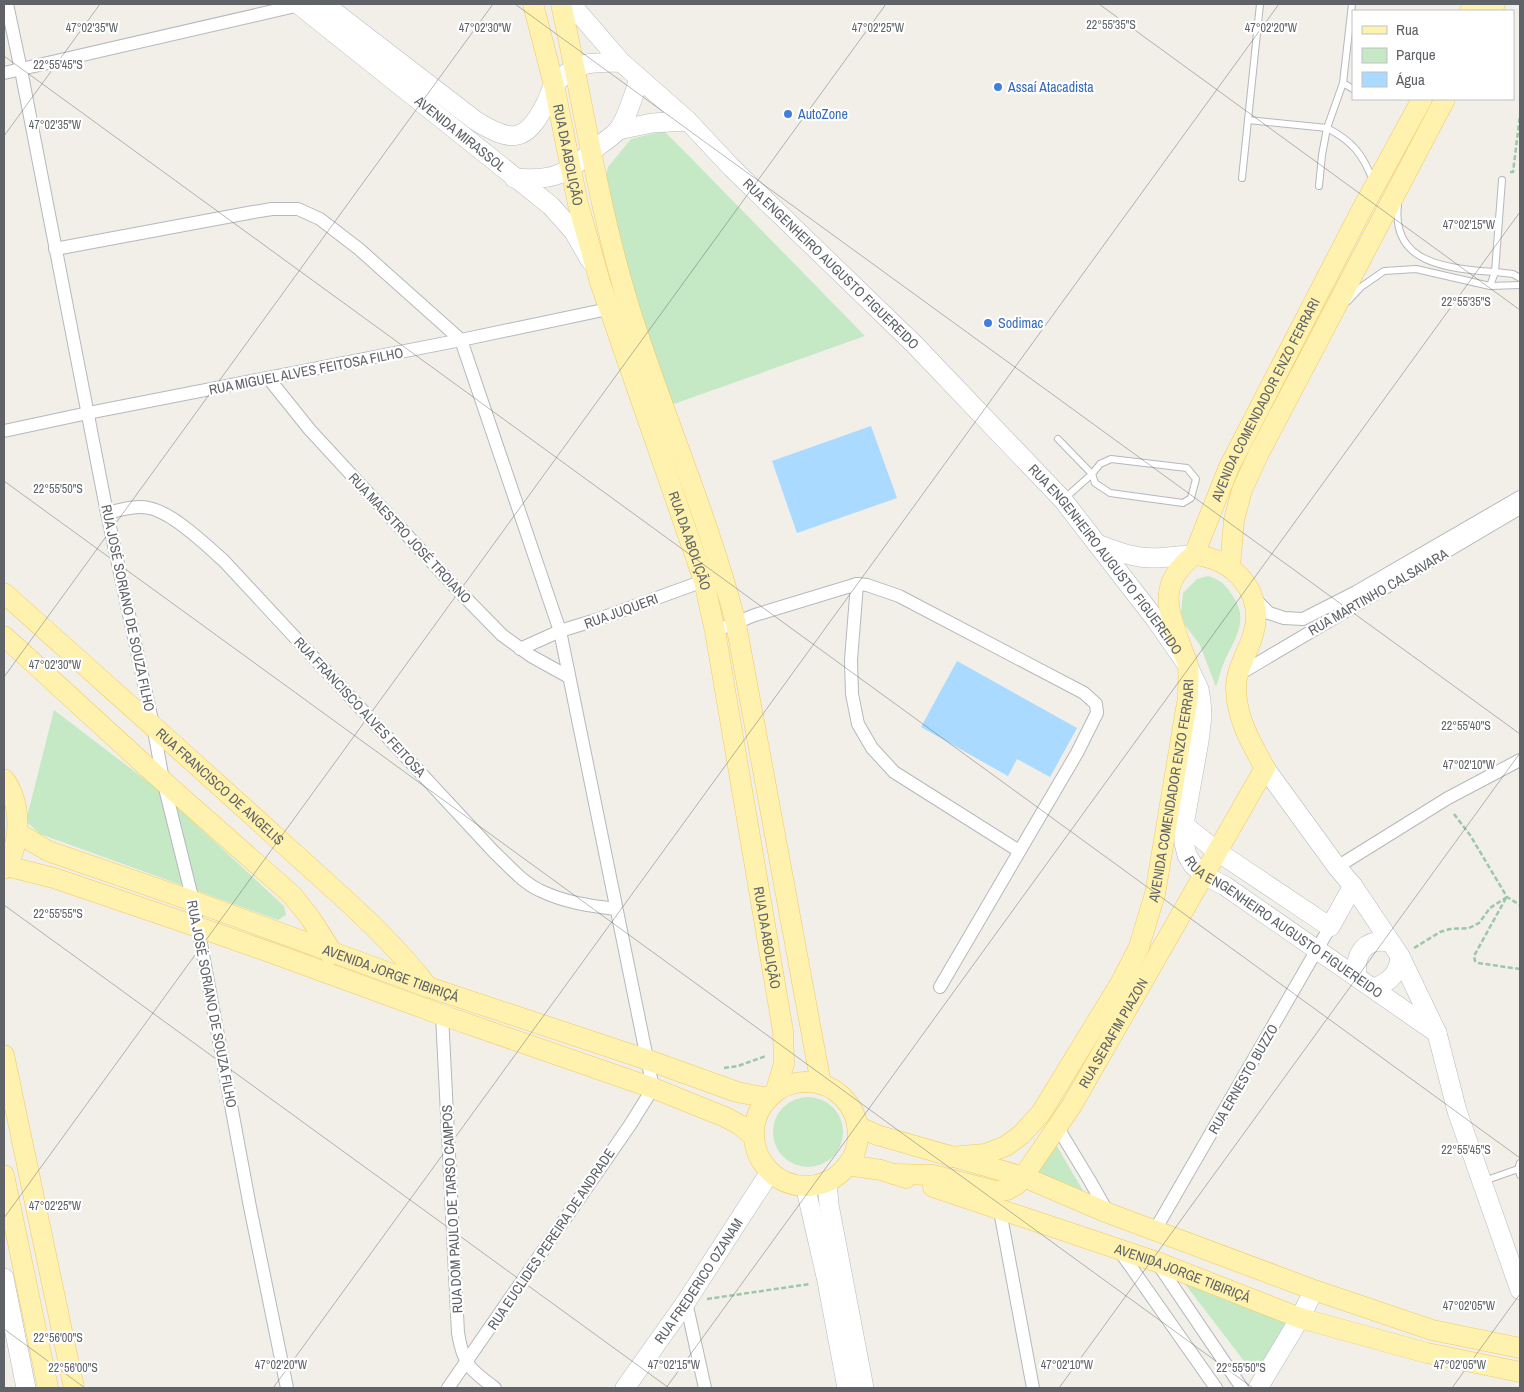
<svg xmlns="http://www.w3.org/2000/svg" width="1524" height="1392" viewBox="0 0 1524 1392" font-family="'Archivo Narrow',sans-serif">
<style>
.green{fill:#c5e8c5}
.water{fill:#aadaff}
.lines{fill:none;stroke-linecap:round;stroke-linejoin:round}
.lane-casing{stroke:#b5b8bc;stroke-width:8}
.street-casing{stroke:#b5b8bc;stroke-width:14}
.secondary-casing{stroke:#b6babf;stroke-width:20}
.primary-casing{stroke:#f2c960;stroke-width:21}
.path{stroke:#9cc7a9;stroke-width:2.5;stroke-dasharray:5 2.5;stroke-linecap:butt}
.lane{stroke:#fff;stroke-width:6}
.street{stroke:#fff;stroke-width:12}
.secondary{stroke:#fff;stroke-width:19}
.primary{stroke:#fff2af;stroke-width:20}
.ticks{fill:none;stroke:#5f6368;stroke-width:1;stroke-opacity:0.45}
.shop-dot{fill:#3f7fe0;stroke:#fff;stroke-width:2}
.labels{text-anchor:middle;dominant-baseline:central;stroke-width:4.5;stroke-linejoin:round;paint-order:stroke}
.shop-label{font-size:14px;fill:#366cbe;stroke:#fff;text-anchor:start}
.street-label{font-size:14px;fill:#5f6368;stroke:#fff}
.ticks-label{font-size:12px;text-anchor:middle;fill:#5f6368;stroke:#fff;stroke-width:4.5;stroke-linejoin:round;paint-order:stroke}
</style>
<rect width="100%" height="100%" fill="#f1efe8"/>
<!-- green -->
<g class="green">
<polygon points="664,131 687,154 865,336 668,406 602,193 608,167 631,139"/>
<path d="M1208 576C1218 579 1224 583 1230 592 1250 618 1237 635 1225 660 1221 669 1219 678 1216 687L1200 645 1185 625 1181 613 1183 593 1197 579Z"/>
<polygon points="54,710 160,791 284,906 286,915 278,920 40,834 26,821"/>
<circle cx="808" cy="1132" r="35"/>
<polygon points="1052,1138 1085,1194 1032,1170"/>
<polygon points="1185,1284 1291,1323 1254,1374"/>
</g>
<!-- water -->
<g class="water">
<polygon points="871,426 897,498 797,533 772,461"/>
<polygon points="957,661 1077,728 1050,777 1017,759 1008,776 921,727"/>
</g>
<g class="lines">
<!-- lane casing -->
<g class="lane-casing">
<g id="lane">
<polyline points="1343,83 1353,89"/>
<path d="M1248 120 1327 128C1352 141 1363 154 1373 181"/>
<polyline points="1242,178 1260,4"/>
<polyline points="1319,186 1322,155 1327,128 1343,83 1352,4"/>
<path d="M1398 205C1390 273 1466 268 1513 274L1520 278"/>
<polyline points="1490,286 1495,272 1502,180"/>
<polyline points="1348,301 1361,287 1384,271 1416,269 1490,286 1520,285"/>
<polyline points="1058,439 1092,474 1100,464 1111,459 1187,468 1196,479 1191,498 1183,503 1110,493 1095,483 1092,474 1064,499"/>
<polyline points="1520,1163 1518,1169 1520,1175"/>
<polyline points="1484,1181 1518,1169"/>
</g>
</g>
<!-- street casing -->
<g class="street-casing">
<g id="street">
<polyline points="7,4 21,70 107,513 153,725 163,780 193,901 250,1207 287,1388"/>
<polyline points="4,73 304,4"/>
<polyline points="55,249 248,213 272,209 298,209 320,219 359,249 461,340 560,631 653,1088 630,1125 448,1388"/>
<polyline points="269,379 310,430 454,586 502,635 531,656 569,677"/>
<polyline points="4,431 88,413 461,340 608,309"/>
<path d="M107 513C120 510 135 505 149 508 173 513 205 544 224 561L494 852C508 865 522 882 539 890 563 902 590 906 616 909"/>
<polyline points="857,584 851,660 852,694 858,724 872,748 894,772 1019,851"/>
<polyline points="1254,598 1269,613 1284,618 1303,619 1356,592 1520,497"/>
<polyline points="715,631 755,615 857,584 867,585 899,596 1084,693 1096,704 1097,713 1077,753 940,987"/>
<polyline points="520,649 560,631 596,620 709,579"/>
<polyline points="1236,676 1520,508"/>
<polyline points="1337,867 1448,798 1520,760"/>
<path d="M442 1015 458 1333C463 1364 470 1370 495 1388"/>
<polyline points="1058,1128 1090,1181 1108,1213"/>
<polyline points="1000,1211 1033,1388"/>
<polyline points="1155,1230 1330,927"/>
<polyline points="1119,1250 1216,1388"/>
<polyline points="1158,1264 1242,1388"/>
<polyline points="686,1302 705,1388"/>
</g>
</g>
<!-- secondary casing -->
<g class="secondary-casing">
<g id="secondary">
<path id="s1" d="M298 4 551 206 574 232 590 260"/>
<path d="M324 4 476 121C512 143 526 143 546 103 549 98 550 90 554 85 558 80 569 71 575 68 588 61 606 63 621 62"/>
<path id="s2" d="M571 4 621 62 688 121 732 168 914 344 1063 500 1156 620 1188 666 1199 689 1201 701 1202 716 1199 741 1184 825V843L1187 855 1193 865 1204 875 1225 886 1437 1033"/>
<polyline points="618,130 652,123 688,121"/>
<path d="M514 178C554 182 568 173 597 147 604 142 613 136 618 130 627 119 634 93 639 80"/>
<path d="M1097 544C1109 548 1122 554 1135 556 1154 561 1175 555 1194 555"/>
<polyline points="1265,768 1337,867 1353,886 1400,956 1437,1033 1457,1111 1520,1290"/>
<polyline points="1184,825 1218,852 1330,927 1353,886"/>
<path d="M1357 977C1354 953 1365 938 1390 942"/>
<path d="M1373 988C1389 983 1399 974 1400 956"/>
<polyline points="827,1181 829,1205 864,1388"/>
<polyline points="805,1185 827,1281 847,1388"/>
<polyline points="4,1278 26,1388"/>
<path id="s3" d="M625 1388 686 1302 770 1172"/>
<polyline points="1258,1388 1300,1318 1314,1290"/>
</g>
</g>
<!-- primary casing -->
<g class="primary-casing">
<g id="primary">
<path id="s4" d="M533 4 554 85 578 204 600 282 704 581 715 631 783 1031 784 1064 776 1090"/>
<path d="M561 4C584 107 599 212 631 313 664 417 709 518 736 624L821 1084"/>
<polyline points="1470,11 1474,4"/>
<polyline points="1491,11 1495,4"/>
<polyline points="1230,567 1234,520 1242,490 1258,455 1445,99"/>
<path id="s5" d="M4 593C94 674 185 754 275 836 328 885 384 930 428 987"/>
<polyline points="4,636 147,767 292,895 311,919 332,952 331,955"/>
<path d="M4 779C22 804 22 844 4 869"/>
<path id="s6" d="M18 833 48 851 193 901 428 987 648 1060 737 1092 769 1098"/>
<polyline points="6,866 54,878 198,927 286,958 442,1015 653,1088 725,1117 740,1125 753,1136"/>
<polyline points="4,1055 74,1388"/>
<circle cx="806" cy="1134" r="52"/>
<polyline points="857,1126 877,1135 1024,1177 1108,1213 1314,1290 1432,1330 1520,1348"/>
<path id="s7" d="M950 1157 985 1154 1006 1146 1022 1134 1041 1113 1120 984 1139 947 1155 894 1188 697C1188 687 1189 676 1188 666 1187 659 1182 651 1180 644 1167 607 1158 583 1194 555L1229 467 1360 213 1422 99"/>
<polyline points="847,1165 881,1170 906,1178"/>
<path id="s8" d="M894 1174 933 1175 995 1191 1007 1190 1016 1185 1021 1180 1072 1105 1265 768C1251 743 1237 719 1236 690 1235 670 1248 653 1253 635 1266 594 1234 558 1194 555"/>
<polyline points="4,1175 48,1388"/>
<path id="s9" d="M933 1187 1157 1262 1300 1318 1427 1353 1520 1372"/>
</g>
</g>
<!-- path -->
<g class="path">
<polyline points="1510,172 1513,172 1520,115"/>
<polyline points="1454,814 1470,835 1507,897 1520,905"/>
<polyline points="1506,898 1474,956 1475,961 1478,963 1520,969"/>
<polyline points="1414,948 1440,932 1450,929 1469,928 1479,923 1490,908 1507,897"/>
<polyline points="724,1068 738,1066 766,1056"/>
<polyline points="707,1299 810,1284"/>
</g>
<!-- lane -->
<use href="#lane" class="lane"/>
<!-- street -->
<use href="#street" class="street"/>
<!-- secondary -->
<use href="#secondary" class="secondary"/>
<!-- primary -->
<use href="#primary" class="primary"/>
</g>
<!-- ticks -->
<path class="ticks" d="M515 4 1520 734M1099 4 1520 310M4 56 1520 1158M4 136 100 4M4 481 1253 1388M4 677 493 4M4 905 669 1388M4 1218 886 4M4 1329 85 1388M273 1388 1279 4M666 1388 1520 212M1059 1388 1520 753M1452 1388 1520 1294"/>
<!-- markers -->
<g class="shop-dot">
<circle cx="998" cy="87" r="5"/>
<circle cx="788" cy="114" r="5"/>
<circle cx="988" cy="323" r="5"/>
</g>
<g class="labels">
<!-- shop labels -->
<g class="shop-label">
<text x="1008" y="87">Assaí Atacadista</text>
<text x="798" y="114">AutoZone</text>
<text x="998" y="323">Sodimac</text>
</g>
<!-- street labels -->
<g class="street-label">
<text stroke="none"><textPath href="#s1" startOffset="208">AVENIDA MIRASSOL</textPath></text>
<text stroke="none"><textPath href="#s4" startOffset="155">RUA DA ABOLIÇÃO</textPath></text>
<text stroke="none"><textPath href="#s2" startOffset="368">RUA ENGENHEIRO AUGUSTO FIGUEREIDO</textPath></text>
<text transform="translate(306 371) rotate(-11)">RUA MIGUEL ALVES FEITOSA FILHO</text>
<text stroke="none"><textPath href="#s7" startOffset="879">AVENIDA COMENDADOR ENZO FERRARI</textPath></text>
<text transform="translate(410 538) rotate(47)">RUA MAESTRO JOSÉ TROIANO</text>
<text stroke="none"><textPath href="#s4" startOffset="560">RUA DA ABOLIÇÃO</textPath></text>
<text stroke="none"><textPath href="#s2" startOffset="772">RUA ENGENHEIRO AUGUSTO FIGUEREIDO</textPath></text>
<text transform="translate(1378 592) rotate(-30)">RUA MARTINHO CALSAVARA</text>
<text transform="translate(128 608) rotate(78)">RUA JOSÉ SORIANO DE SOUZA FILHO</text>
<text transform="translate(621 611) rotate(-20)">RUA JUQUERI</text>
<text transform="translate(360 707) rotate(47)">RUA FRANCISCO ALVES FEITOSA</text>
<text stroke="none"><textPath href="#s5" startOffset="290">RUA FRANCISCO DE ANGELIS</textPath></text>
<text stroke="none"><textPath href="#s7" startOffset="459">AVENIDA COMENDADOR ENZO FERRARI</textPath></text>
<text stroke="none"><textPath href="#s2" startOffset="1222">RUA ENGENHEIRO AUGUSTO FIGUEREIDO</textPath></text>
<text stroke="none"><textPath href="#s4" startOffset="965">RUA DA ABOLIÇÃO</textPath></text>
<text stroke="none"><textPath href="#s6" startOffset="399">AVENIDA JORGE TIBIRIÇÁ</textPath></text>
<text transform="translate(212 1004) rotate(79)">RUA JOSÉ SORIANO DE SOUZA FILHO</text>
<text stroke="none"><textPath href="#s8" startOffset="306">RUA SERAFIM PIAZON</textPath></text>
<text transform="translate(1243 1079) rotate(-60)">RUA ERNESTO BUZZO</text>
<text transform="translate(452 1209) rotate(-93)">RUA DOM PAULO DE TARSO CAMPOS</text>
<text transform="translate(551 1239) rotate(-56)">RUA EUCLIDES PEREIRA DE ANDRADE</text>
<text stroke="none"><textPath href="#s9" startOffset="264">AVENIDA JORGE TIBIRIÇÁ</textPath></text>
<text stroke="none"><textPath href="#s3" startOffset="130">RUA FREDERICO OZANAM</textPath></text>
</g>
</g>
<g class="ticks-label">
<text x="1111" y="29">22°55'35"S</text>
<text x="92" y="32">47°02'35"W</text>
<text x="485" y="32">47°02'30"W</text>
<text x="878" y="32">47°02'25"W</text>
<text x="1271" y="32">47°02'20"W</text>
<text x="58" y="69">22°55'45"S</text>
<text x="55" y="129">47°02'35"W</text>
<text x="1469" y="229">47°02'15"W</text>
<text x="1466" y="306">22°55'35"S</text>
<text x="58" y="493">22°55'50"S</text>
<text x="55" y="669">47°02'30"W</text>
<text x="1466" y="730">22°55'40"S</text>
<text x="1469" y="769">47°02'10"W</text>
<text x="58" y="918">22°55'55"S</text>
<text x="1466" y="1154">22°55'45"S</text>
<text x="55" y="1210">47°02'25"W</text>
<text x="1469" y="1310">47°02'05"W</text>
<text x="58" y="1342">22°56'00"S</text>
<text x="281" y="1369">47°02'20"W</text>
<text x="674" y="1369">47°02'15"W</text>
<text x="1067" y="1369">47°02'10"W</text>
<text x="1460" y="1369">47°02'05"W</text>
<text x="73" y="1372">22°56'00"S</text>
<text x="1241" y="1372">22°55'50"S</text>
</g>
<!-- border -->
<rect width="1524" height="1392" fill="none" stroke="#5f6368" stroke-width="10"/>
<!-- legend -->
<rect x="1352" y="10" width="162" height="90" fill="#ffffff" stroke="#bfc1c3"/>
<rect x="1362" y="26" width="25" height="8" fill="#fff2af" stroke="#bfc1c3"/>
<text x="1396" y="35" font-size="15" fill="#5f6368">Rua</text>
<rect x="1362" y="48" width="25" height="15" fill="#c5e8c5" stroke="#bfc1c3"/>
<text x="1396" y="60" font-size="15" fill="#5f6368">Parque</text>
<rect x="1362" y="72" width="25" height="15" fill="#aadaff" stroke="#bfc1c3"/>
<text x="1396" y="85" font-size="15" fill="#5f6368">Água</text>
</svg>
